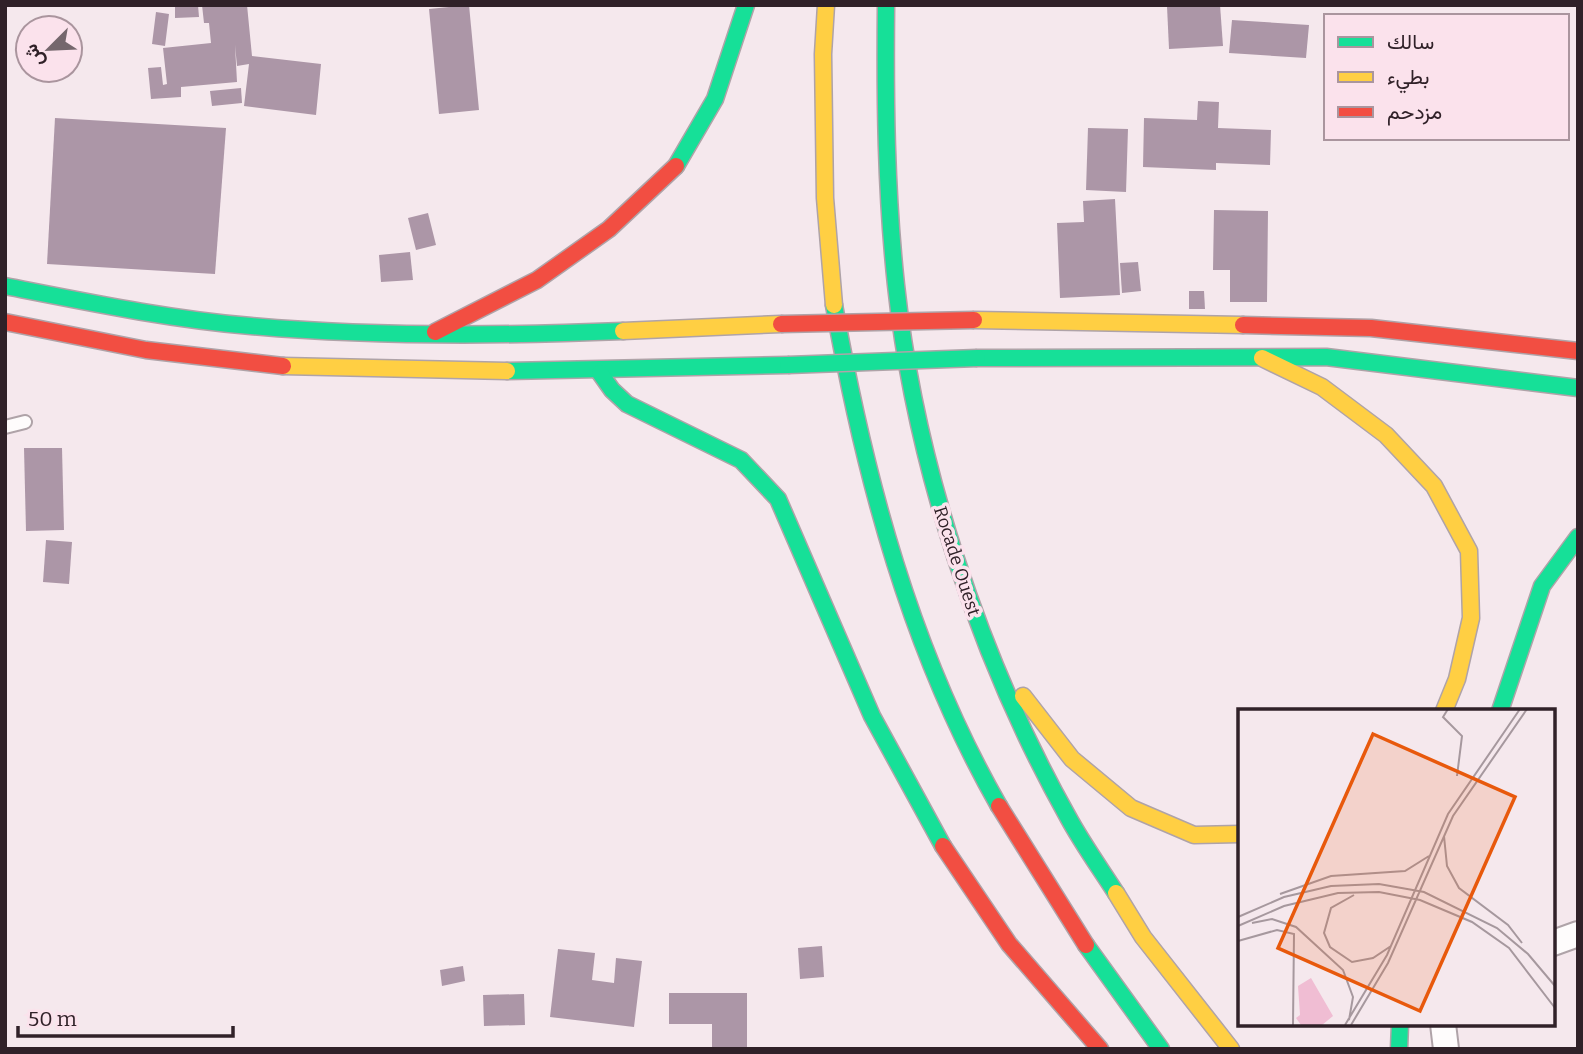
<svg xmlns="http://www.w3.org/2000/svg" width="1583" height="1054" viewBox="0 0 1583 1054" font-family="Bitter,Vazirmatn,serif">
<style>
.building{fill:#ac96a7}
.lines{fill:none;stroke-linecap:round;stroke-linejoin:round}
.lane-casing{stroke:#afa3a8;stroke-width:16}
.street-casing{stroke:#afa3a8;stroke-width:28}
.fast-casing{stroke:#afa3a8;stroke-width:19}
.slow-casing{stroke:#afa3a8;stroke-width:19}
.jam-casing{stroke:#afa3a8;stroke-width:19}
.lane{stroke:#fefcfc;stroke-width:12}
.street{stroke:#fefcfc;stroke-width:24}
.fast{stroke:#16e098;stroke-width:16}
.slow{stroke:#ffcf43;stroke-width:16}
.jam{stroke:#f24e42;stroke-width:16}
.fast-bridge-casing{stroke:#afa3a8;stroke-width:19;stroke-linecap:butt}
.jam-bridge-casing{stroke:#afa3a8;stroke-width:19;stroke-linecap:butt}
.fast-bridge{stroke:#16e098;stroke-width:16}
.jam-bridge{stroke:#f24e42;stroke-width:16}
.labels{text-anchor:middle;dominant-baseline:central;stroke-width:7;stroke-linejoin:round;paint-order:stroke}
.street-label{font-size:18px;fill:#302128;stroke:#fbe2ec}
.inset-road{fill:none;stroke:#a6989e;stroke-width:2}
.view{fill:#e8590c;fill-opacity:0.15;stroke:#e8590c;stroke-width:3.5}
.inset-edge{fill:none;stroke:#302128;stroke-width:3.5}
</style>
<rect width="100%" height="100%" fill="#f5e8ed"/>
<!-- building -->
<g class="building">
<polygon points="175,5 198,5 199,17 175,18"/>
<polygon points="202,5 247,5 252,56 321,64 316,115 244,106 249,64 237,66 235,45 237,82 181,87 181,97 151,99 148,68 161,67 163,85 167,84 163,48 211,43 209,23 204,23"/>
<polygon points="469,5 479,110 439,114 429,9"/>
<polygon points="1187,5 1220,5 1223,46 1169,49 1167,6"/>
<polygon points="156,12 169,14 165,46 152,44"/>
<polygon points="1232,20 1309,25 1306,58 1229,53"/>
<polygon points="241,88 242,103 212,106 210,91"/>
<polygon points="1198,101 1219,102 1218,128 1271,130 1270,165 1216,163 1216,170 1143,167 1144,118 1197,120"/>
<polygon points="55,118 226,128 215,274 47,264"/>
<polygon points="1088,128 1128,129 1126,192 1086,190"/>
<polygon points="1115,199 1120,295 1060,298 1057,223 1084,222 1083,201"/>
<polygon points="1214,210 1268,211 1267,302 1230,302 1230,270 1213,270"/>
<polygon points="428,213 436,245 416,250 408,218"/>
<polygon points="410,252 413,280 381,282 379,255"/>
<polygon points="1138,262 1141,291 1122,293 1120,263"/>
<polygon points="1189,291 1204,291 1205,309 1189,309"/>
<polygon points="24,448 62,448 64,530 26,531"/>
<polygon points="46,540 72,542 69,584 43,582"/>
<polygon points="822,946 824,977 800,979 798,948"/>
<polygon points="558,949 595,953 592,980 614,983 616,958 642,961 634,1027 550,1017"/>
<polygon points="463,966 465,981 442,986 440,970"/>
<polygon points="669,993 747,993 747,1049 712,1049 712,1024 669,1024"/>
<polygon points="524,994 525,1025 484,1026 483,995"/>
</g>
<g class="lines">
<!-- lane casing -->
<g class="lane-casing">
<polyline id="lane" points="5,427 25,422"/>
</g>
<!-- street casing -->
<g class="street-casing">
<g id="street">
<polyline points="1553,943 1578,934"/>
<polyline points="1443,1024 1446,1049"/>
</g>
</g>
<!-- fast casing -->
<g class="fast-casing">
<g id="fast">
<path d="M886 5C885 99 886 192 896 285 915 464 980 660 1068 817 1082 843 1100 868 1116 893"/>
<polyline points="676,166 715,99 746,5"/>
<path d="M5 286C87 302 168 319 251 326 374 337 500 336 623 331"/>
<path d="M834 305C865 479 911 652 999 806"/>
<polyline points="977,358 1326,357 1578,388"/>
<polyline points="507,371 788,365"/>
<polyline points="600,373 612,390 627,404 741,460 778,499 872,716 943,846"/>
<polyline points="1500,711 1542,586 1578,537"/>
<polyline points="1086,945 1161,1049"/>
<polyline points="1399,1049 1400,1024"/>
</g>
</g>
<!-- slow casing -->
<g class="slow-casing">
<g id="slow">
<polyline points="826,5 823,54 825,198 834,305"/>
<polyline points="974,320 1243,325"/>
<polyline points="623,331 781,324"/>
<polyline points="1262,358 1322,387 1386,435 1434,486 1469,551 1471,618 1457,679 1444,711"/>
<polyline points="283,366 507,371"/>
<polyline points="1023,696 1072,759 1131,808 1194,835 1240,834"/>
<polyline points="1116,893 1143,937 1231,1049"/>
</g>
</g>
<!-- jam casing -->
<g class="jam-casing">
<g id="jam">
<polyline points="5,322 146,350 283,366"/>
<polyline points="1243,325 1371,328 1578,351"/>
<polyline points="435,332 537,280 609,229 676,166"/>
<polyline points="999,806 1086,945"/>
<polyline points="943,846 1009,944 1100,1049"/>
</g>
</g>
<!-- lane -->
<use href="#lane" class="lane"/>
<!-- street -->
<use href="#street" class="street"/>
<!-- fast -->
<use href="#fast" class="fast"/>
<!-- slow -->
<use href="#slow" class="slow"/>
<!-- jam -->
<use href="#jam" class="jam"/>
<!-- fast-bridge casing -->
<g class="fast-bridge-casing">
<polyline id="fast-bridge" points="788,365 977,358"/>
</g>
<!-- jam-bridge casing -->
<g class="jam-bridge-casing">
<polyline id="jam-bridge" points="781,324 974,320"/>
</g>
<!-- fast-bridge -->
<use href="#fast-bridge" class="fast-bridge"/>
<!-- jam-bridge -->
<use href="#jam-bridge" class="jam-bridge"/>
</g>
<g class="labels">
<!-- street labels -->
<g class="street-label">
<text transform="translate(957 561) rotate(72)">Rocade Ouest</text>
</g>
</g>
<!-- overview -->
<g transform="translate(1238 709)">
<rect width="317" height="317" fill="#f5e8ed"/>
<path d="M73 269 95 307 84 316H63L58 309 62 306 60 277Z" fill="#f0bdd3"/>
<path class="inset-road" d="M210 0 205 8 224 27 219 67M206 127 209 157 221 179 270 216 284 234M42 185 93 167 167 162 191 147M116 186 93 199 86 224 92 238 114 253 135 249 153 237M0 208 46 188 93 177 141 175 186 183 259 219 290 245 317 277M14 214 34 210 58 218 105 261 115 288 111 311M0 217 46 197 100 184 141 183 182 191 234 213 271 239 317 299M0 232 39 221 56 225 55 316M107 316 149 246 210 105 282 0M113 316 150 254 215 107 289 0"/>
<path class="view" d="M135 25 277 88 182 302 40 239Z"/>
<rect width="317" height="317" class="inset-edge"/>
</g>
<!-- border -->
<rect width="1583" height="1054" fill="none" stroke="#302128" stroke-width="14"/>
<!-- legend -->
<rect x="1324" y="14" width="245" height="126" fill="#fbe2ec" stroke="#aa959e" stroke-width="2"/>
<rect x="1338" y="37" width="35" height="10" fill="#16e098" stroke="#aa959e" stroke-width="2"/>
<text x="1387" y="49" font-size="21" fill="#302128">سالك</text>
<rect x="1338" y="72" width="35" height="10" fill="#ffcf43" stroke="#aa959e" stroke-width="2"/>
<text x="1387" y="84" font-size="21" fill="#302128">بطيء</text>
<rect x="1338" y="107" width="35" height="10" fill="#f24e42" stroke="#aa959e" stroke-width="2"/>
<text x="1387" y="119" font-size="21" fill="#302128">مزدحم</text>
<!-- north arrow -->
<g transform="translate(49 49) rotate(246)"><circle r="33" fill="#fbe2ec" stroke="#aa959e" stroke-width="2"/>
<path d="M0-5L12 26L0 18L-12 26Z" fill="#75676d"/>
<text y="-10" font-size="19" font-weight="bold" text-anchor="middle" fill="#302128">ش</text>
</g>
<!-- scale -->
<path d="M18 1026v10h215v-10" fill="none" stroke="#302128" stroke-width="3.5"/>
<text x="28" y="1026" font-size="21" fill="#302128" stroke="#fbe2ec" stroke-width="5" paint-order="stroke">50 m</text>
</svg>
